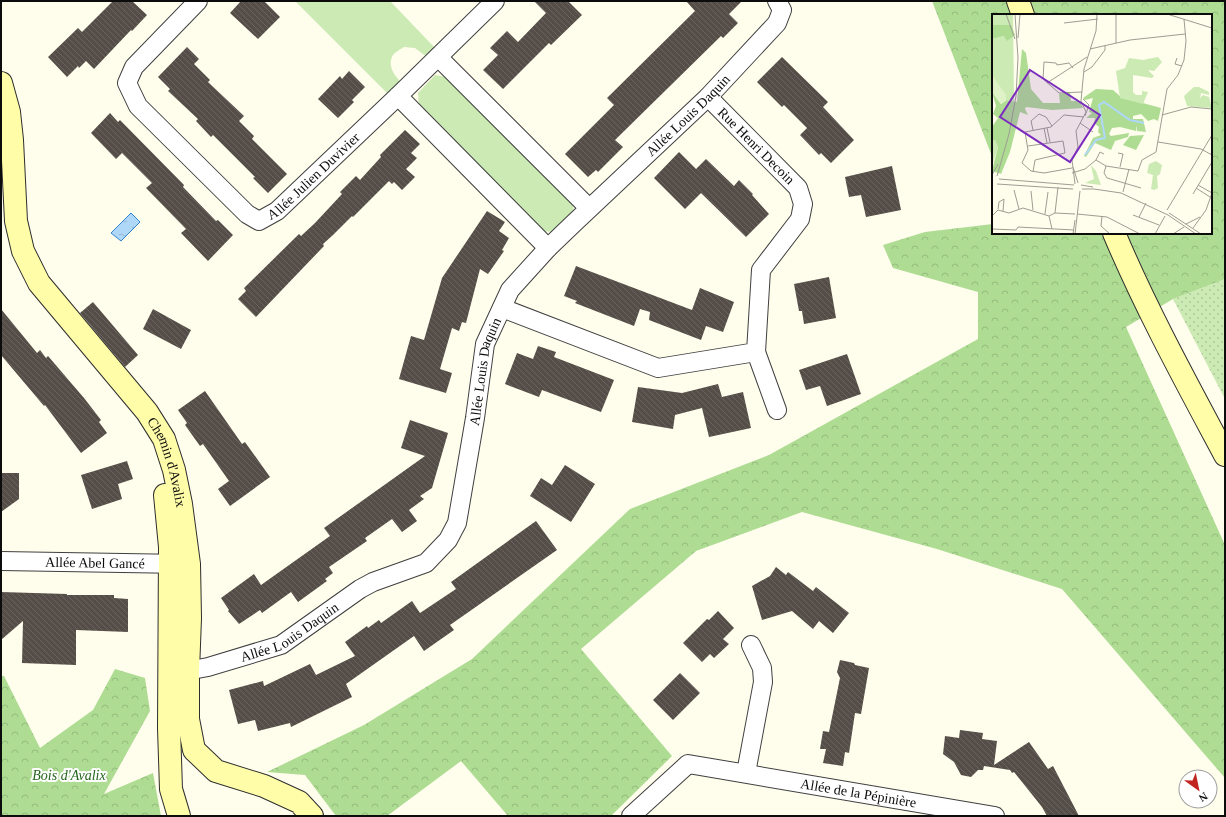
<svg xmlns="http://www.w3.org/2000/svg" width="1226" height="817" viewBox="0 0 1226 817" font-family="'Times New Roman',serif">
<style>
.grass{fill:url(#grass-dots)}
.forest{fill:url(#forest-crowns)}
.park{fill:#cceab4}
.water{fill:url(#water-ripples);stroke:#3385d2}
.building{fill:url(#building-back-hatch)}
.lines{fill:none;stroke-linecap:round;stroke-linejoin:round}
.street-casing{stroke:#3f3f3f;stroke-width:20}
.secondary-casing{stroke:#2e2e2e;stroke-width:24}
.street{stroke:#fff;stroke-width:18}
.secondary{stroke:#fffda7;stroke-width:22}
.labels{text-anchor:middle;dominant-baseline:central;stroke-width:4;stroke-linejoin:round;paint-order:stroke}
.street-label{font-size:14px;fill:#0c0c0c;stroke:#fff}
.park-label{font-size:14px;font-style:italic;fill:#24661b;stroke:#fff}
.inset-river{fill:none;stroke:#afd7f8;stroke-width:2}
.inset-road{fill:none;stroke:#9e9d92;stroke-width:1}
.view{fill:#7b2cbf;fill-opacity:0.15;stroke:#7b2cbf;stroke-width:2}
.inset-edge{fill:none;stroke:#0c0c0c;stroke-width:2}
</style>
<defs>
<pattern id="grass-dots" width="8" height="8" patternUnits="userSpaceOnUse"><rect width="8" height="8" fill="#cceab4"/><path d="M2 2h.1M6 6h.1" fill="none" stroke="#aec89a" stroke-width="1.8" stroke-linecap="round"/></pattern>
<pattern id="forest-crowns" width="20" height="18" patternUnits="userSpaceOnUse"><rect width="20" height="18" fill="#aedc93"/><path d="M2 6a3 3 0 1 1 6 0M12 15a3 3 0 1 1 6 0" fill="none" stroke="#94bc7e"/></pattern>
<pattern id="water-ripples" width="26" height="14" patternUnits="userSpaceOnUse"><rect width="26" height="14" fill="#afd7f8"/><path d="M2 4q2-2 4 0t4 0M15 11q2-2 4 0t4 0" fill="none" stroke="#95b7d3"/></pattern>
<pattern id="building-back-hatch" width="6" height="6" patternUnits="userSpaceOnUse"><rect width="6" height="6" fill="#554e48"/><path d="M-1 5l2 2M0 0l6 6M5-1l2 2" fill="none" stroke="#68635e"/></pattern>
</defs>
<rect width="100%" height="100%" fill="#fffdec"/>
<!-- grass -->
<polygon class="grass" points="1225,279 1225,399 1173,299"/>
<!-- forest -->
<g class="forest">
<polygon points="932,1 1225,1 1225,279 1173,299 1126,327 1225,545 1225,778 1062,589 937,549 802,512 696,551 581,649 672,756 611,816 508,816 461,761 387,816 336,816 305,775 267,772 364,725 472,659 630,509 769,455 978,339 978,292 893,268 883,245 925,232 993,224 993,233 1211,233 1211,15 993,15 993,159"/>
<polygon points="115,669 145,678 150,711 104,794 153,773 161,816 1,816 1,676 4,676 40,748 93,710"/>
</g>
<!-- park -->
<g class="park">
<path d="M295 1H390L435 48 427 57 415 48 404 47C401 49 395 52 393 55 387 65 394 75 401 82L387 93Z"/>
<polygon points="435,75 447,77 573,204 574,215 554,232 542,231 419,107 418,93"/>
</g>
<!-- water -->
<polygon class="water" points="131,213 140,222 121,241 111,233"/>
<!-- building -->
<g class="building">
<polygon points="113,1 132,1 147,15 132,31 131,30 94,69 86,61 79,68 78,66 67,77 48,57 78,28 82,32"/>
<polygon points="241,1 264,1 280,17 258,39 230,13"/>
<polygon points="534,1 568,1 582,15 551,45 549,43 503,89 483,70 498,55 490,48 507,31 518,42 546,13"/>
<polygon points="686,1 742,1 729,14 738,23 723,38 721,36 615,140 623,147 598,172 596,170 588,177 565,154 614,105 607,98 695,11"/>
<polygon points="187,47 199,59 194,64 210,80 208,82 244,116 239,121 254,136 252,139 287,174 268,193 253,178 255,177 213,135 211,137 196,121 198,119 168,91 170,89 158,77"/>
<polygon points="782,57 828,102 823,107 854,140 831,163 821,153 819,155 800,135 807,128 784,105 782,107 757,82"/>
<polygon points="349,71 365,87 352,100 354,102 338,118 318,99 340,76 342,79"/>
<polygon points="110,113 118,122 120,120 184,185 183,187 216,221 218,220 233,235 208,261 181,233 186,229 146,188 152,183 122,153 116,159 91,133"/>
<polygon points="405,130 420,144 411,153 417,158 406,169 415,177 402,190 394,182 392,184 389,181 353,217 352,216 333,235 323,244 324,246 256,317 238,299 246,291 244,288 299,234 301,236 315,223 342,194 340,192 356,176 360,180 381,157 380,155"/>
<polygon points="679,152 696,169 706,159 734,186 739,180 753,194 752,195 769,214 746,237 701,193 685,209 654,178"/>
<polygon points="892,166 901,210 866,217 861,195 849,197 845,177"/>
<polygon points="487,211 505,222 499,231 509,238 502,250 504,251 488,274 480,269 466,323 462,322 459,331 452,328 440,369 452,373 446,393 399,379 411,336 424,340 442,278"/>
<polygon points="576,266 692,310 700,288 734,302 723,332 706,326 701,340 649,320 650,312 640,309 634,326 575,303 577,301 564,296"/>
<polygon points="829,277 836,318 804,324 802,311 799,311 794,284"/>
<polygon points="93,302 138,355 125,367 80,313"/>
<polygon points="1,309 37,353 40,350 46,358 48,356 84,398 101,420 99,422 107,433 81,453 45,405 44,406 1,355"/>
<polygon points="153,309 191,330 181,349 143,329"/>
<polygon points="538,346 556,352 554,357 614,380 601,412 542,390 539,397 505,384 517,353 533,359"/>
<polygon points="847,354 861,394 827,406 820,386 806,390 799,370"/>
<polygon points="718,384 722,397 743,392 751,428 709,437 702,408 675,415 673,429 632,422 638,387 682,393"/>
<polygon points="205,391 242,444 245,442 270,477 230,506 218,489 229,481 203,444 200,446 185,425 187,423 178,410"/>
<polygon points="410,420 448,433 432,488 420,496 424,499 409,510 417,521 402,532 392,519 365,538 367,541 329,567 333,573 325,579 327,581 298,602 291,592 262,613 260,610 239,624 228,611 229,610 221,598 254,574 261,585 330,536 324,528 425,456 401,448"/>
<polygon points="127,461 133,479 118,484 122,499 92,509 81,475"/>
<polygon points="565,465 595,484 571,522 530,496 541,478 552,485"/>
<polygon points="1,473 19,473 19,499 1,512"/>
<polygon points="536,521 557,550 450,625 454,630 424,651 414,636 346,684 352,697 291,727 290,723 258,731 255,720 238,724 229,690 263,681 264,686 310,664 316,675 355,656 345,642 367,626 368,628 379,620 381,623 412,601 420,613 456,589 451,582"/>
<polygon points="776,567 786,575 788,572 813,591 816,587 849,613 833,633 819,621 813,629 792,611 762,620 752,586 770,576"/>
<polygon points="1,592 67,594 67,595 114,595 114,598 128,599 128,632 76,630 76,665 22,663 23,621 1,640"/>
<polygon points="718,611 734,628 723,639 729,644 714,658 710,654 702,662 683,643 707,619 709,620"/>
<polygon points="840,660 854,663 855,665 869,668 861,714 855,713 849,753 845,752 843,766 823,763 826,749 820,749 823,731 829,732 840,678 837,672"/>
<polygon points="680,673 700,693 673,720 653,700"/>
<polygon points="960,730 983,733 982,739 997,741 994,765 1029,742 1048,769 1053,766 1079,816 1047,816 1042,807 1014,772 1012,773 1010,770 984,766 983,770 978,770 971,777 961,775 954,762 943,754 945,736 959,738"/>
</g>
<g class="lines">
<!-- street casing -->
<g class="street-casing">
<g id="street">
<path id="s1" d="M198 1 134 67 127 83 138 106 247 214 259 221 277 211 398 96 495 1"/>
<polyline points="438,57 589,208"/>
<polyline points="398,96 548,248"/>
<polyline points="502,308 658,368 756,352 761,270 800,219 803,204 798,188 708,97"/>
<polyline points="756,352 777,410"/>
<path id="s2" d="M1 561 184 564"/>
<path id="s3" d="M176 673 208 667 281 645 360 589 373 582 426 563 448 540 457 523 475 418 485 344 510 290 548 248 573 224 708 97 777 23 782 10 777 1"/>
<polyline points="746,773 763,682 762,668 751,645"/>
<path id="s4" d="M631 816 688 764 995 816"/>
</g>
</g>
<!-- secondary casing -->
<g class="secondary-casing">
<g id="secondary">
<polyline points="1018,1 1023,15"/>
<path id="s5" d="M1 83 9 112 12 140 16 221 23 251 39 283 147 412 164 439 174 470 181 504 189 564 190 618 188 671V719L194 750 216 771 264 786 299 802 312 816"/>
<path d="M1114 233C1146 309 1186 382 1225 455"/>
<polyline points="165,495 170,547 169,728 171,789 179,816"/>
</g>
</g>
<!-- street -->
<use href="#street" class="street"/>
<!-- secondary -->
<use href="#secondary" class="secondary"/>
</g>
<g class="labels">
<!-- street labels -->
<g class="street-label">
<text stroke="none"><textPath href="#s3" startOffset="818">Allée Louis Daquin</textPath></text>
<text transform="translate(756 146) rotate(45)">Rue Henri Decoin</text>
<text stroke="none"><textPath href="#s1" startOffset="373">Allée Julien Duvivier</textPath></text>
<text stroke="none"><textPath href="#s3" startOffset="482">Allée Louis Daquin</textPath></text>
<text stroke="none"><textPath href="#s5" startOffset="429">Chemin d'Avalix</textPath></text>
<text stroke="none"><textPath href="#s2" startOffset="94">Allée Abel Gancé</textPath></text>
<text stroke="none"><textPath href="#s3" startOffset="122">Allée Louis Daquin</textPath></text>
<text stroke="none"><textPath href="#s4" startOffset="250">Allée de la Pépinière</textPath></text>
</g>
<!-- park labels -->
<g class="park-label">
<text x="69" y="775">Bois d'Avalix</text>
</g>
</g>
<!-- overview -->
<g transform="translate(992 14)">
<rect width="220" height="220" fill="#fffdec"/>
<path d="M0 0H21L22 87 14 86 0 61V25L12 22 15 12 0 11ZM0 126H3L6 133 1 149ZM164 147 170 151 168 160 165 162 166 174 162 176 159 175 161 161 155 159 157 150ZM99 151 104 157 109 171 93 169 102 165Z" fill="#cceab4"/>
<path d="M0 11H19L23 21 15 27 12 22 0 25ZM30 35 34 39 39 75 51 89H68L67 80 78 78 79 87H88L91 94 60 96 34 93 33 95 36 101 28 98 18 138 9 160 0 157 6 133 3 126H0V113L6 104 1 100 4 92 0 78 9 90 14 86 25 88ZM104 75 121 76 129 83 169 94 166 107 162 105 156 107 149 100 141 102V105H151L154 118 145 117 144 111V117L128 113 120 114 117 120 119 122 137 119 136 123 123 127 119 136 103 129 94 143 92 142 101 124 109 121 106 118 107 113 102 109 103 104H94L100 99 97 98 101 84 93 86 91 84ZM152 121 144 136 131 131 138 122Z" fill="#aedc93"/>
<path d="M166 43 170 48 162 57 156 56 162 62 160 64 141 61V78L144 81H150V77L156 78 151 90 128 84 124 57 133 54 137 44 151 46ZM202 73H207L217 78V81L209 79 208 84 211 81 217 83 220 94 195 92 192 82Z" fill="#cceab4"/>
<path d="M0 61 14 81V87L9 90 0 78Z" fill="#dff1c6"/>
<path class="inset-river" d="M93 141 104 126 113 124 107 91 112 88 138 106 152 109"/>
<path class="inset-road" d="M14 0 23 25M124 0V29M175 0 220 14M72 9 106 5M26 24 28 0M98 35 138 26 193 20M185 44 183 50 190 52M81 54 77 49 65 51 64 49 52 48 51 65 67 79 90 78M92 58 100 53 113 36V32M55 69 95 43M91 85 97 91 93 102M170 101 199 93 220 95M88 109 101 118M52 114 55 129M55 114 58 128M41 116 39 107 47 100 54 103 60 112M166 128 209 135 220 141M36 132 71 127 73 139 43 146 41 158M126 139 131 140 128 153M104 146 108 138 112 140M114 152 112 159 115 164 149 174M81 153 86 169M80 154 52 159 39 157 30 149 36 136 33 118 59 113 72 101 92 103M80 159 93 155 104 146 114 152 146 157 150 146 164 138 175 75 186 61 192 46 194 27 192 5M0 161 6 150M5 162 17 120 24 82 26 44 23 0M7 165 82 171M5 170 81 175M83 170 80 146 86 133 84 117 94 98 89 87 92 55 104 17 105 0M89 171 101 173M206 171 220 179M204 174 218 183M90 175H102L129 179 176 201M22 176 27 195M39 177 41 196M131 178 137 155M201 180 220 148M6 195 7 188 12 185 11 197M175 196 220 121M63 199 66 173M177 199 209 220M53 200 56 178M85 200 115 203 148 220M141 201 167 211M176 201 204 220M0 202 6 196 17 199 31 194 57 202 63 199 83 200M57 202 60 215M110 202 109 212 118 220M147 203 154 189M194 210 208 203M201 214 214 196 220 179M0 215 24 216 26 213 82 216M81 220 83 206M83 220 88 177M163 220 173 202M181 220 192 213"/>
<path class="view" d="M38 56 108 101 78 148 8 103Z"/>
<rect width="220" height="220" class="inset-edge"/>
</g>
<!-- border -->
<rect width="1226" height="817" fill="none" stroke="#0c0c0c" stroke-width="4"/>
<!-- north arrow -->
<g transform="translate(1198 789) rotate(147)"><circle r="19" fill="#ffffff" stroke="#9e9e9e"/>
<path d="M0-3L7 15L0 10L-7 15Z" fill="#c12520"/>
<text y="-6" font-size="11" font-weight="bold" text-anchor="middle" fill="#0c0c0c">N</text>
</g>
</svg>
